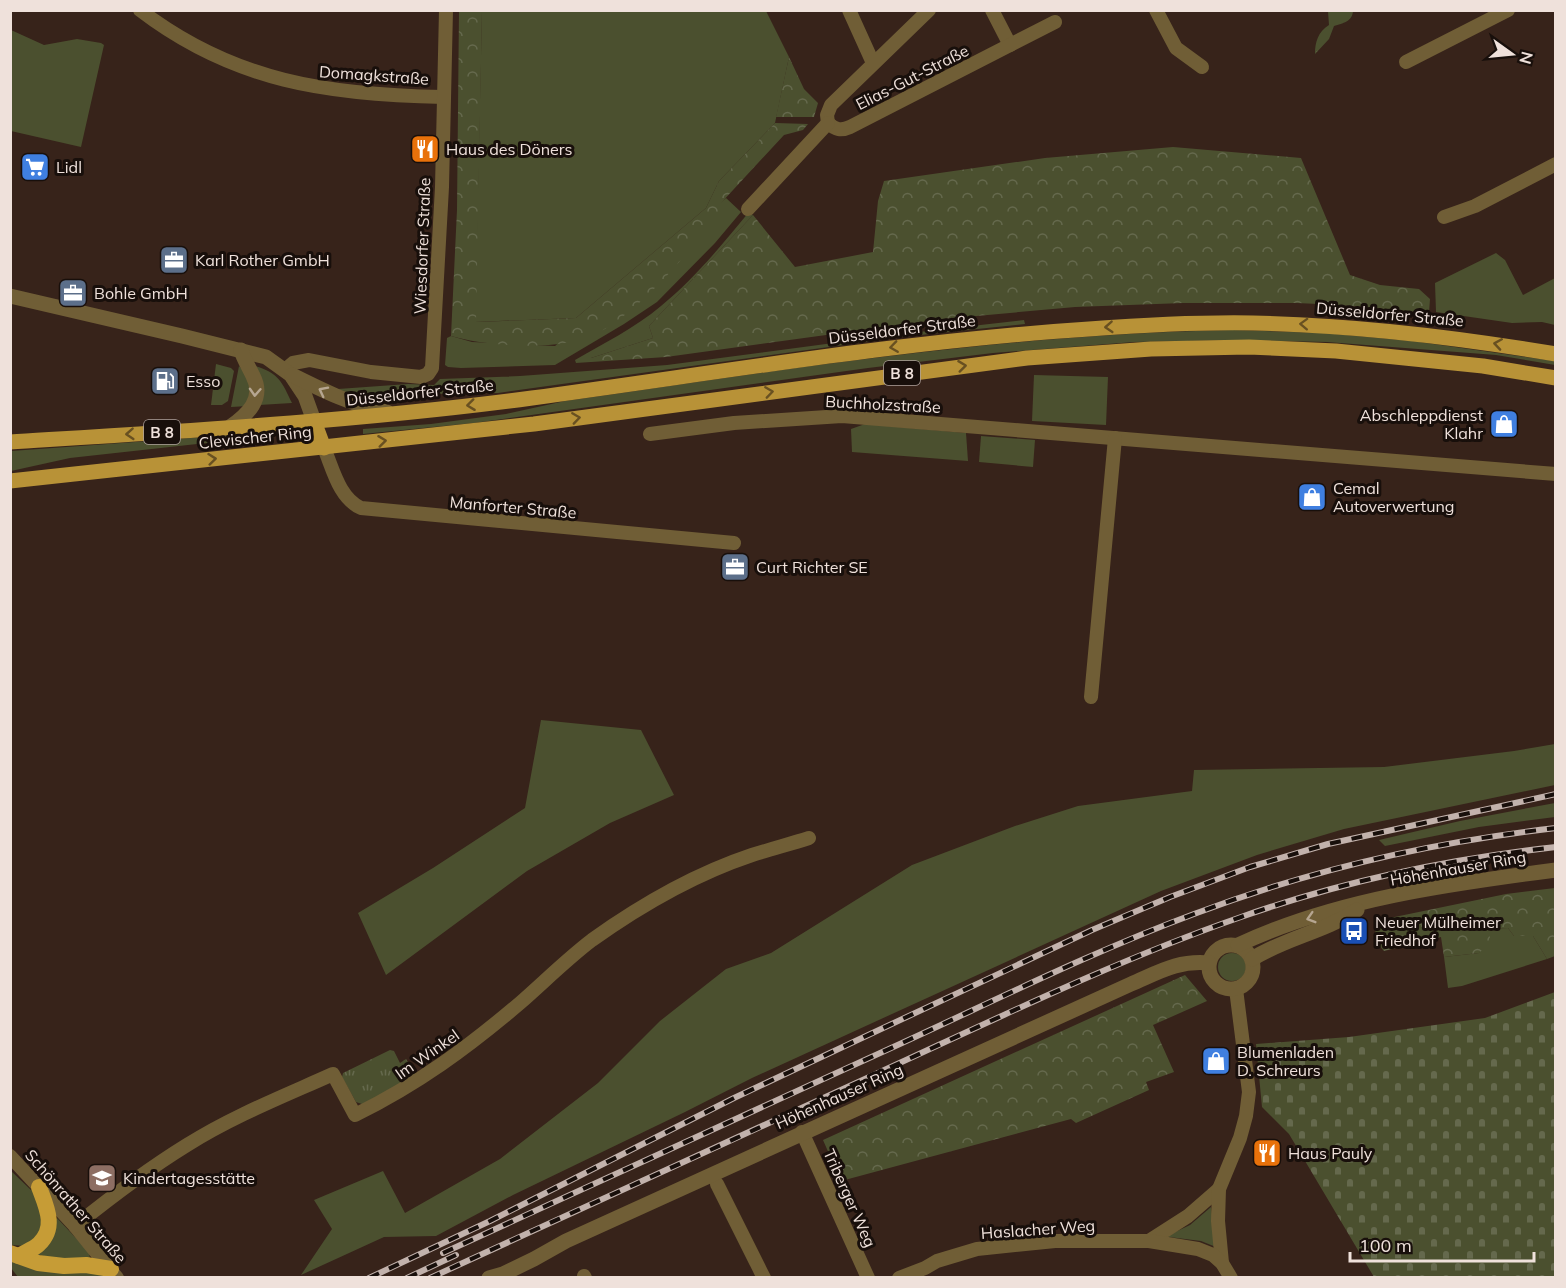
<svg xmlns="http://www.w3.org/2000/svg" width="1566" height="1288" viewBox="0 0 1566 1288" font-family="Mulish,sans-serif">
<style>
.green{fill:#4b502f}
.forest{fill:url(#forest-crowns)}
.cemetery{fill:url(#cemetery-stones)}
.park{fill:url(#park-tufts)}
.lines{fill:none;stroke-linecap:round;stroke-linejoin:round}
.minor{stroke:#705e36;stroke-width:14}
.tertiary{stroke:#705e36;stroke-width:15}
.primary{stroke:#b89237;stroke-width:15}
.trunk{stroke:#c69c36;stroke-width:16}
.rail-casing{stroke:#c2b2ac;stroke-width:6}
.rail{stroke:#180f0b;stroke-width:4;stroke-dasharray:11;stroke-linecap:butt}
.oneway{stroke:#685021}
.oneway2{stroke:#b6a691}
.labels{text-anchor:middle;dominant-baseline:central;stroke-width:6;stroke-linejoin:round;paint-order:stroke}
.shield{fill:#180f0b;stroke:#aea29d;stroke-width:1.5}
.shield-label{font-size:15px;font-weight:bold;fill:#efe1db}
.street-label{font-size:16px;fill:#efe1db;stroke:#180f0b}
.poi-label{font-size:16px;fill:#efe1db;stroke:#180f0b;text-anchor:start}
</style>
<defs>
<pattern id="forest-crowns" width="20" height="18" patternUnits="userSpaceOnUse" patternTransform="scale(1.5)"><rect width="20" height="18" fill="#4b502f"/><path d="M2 6a3 3 0 1 1 6 0M12 15a3 3 0 1 1 6 0" fill="none" stroke="#65694d"/></pattern>
<pattern id="cemetery-stones" width="16" height="16" patternUnits="userSpaceOnUse" patternTransform="scale(1.5)"><rect width="16" height="16" fill="#4b502f"/><path d="M2 7V4a2 2 0 0 1 4 0v3zM10 15v-3a2 2 0 0 1 4 0v3z" fill="#65694d"/></pattern>
<pattern id="park-tufts" width="24" height="20" patternUnits="userSpaceOnUse" patternTransform="scale(1.5)"><rect width="24" height="20" fill="#4b502f"/><path d="M3 7l-1-3M5 7V3M7 7l1-3M15 17l-1-3M17 17v-4M19 17l1-3" fill="none" stroke="#65694d"/></pattern>
</defs>
<rect width="100%" height="100%" fill="#37231a"/>
<!-- green -->
<g class="green">
<polygon points="482,11 766,11 789,57 775,123 719,181 706,208 576,318 475,322"/>
<polygon points="11,30 44,45 77,39 101,43 104,45 81,147 11,131"/>
<polygon points="726,198 741,212 715,243 657,302 624,324 555,365 461,368 448,367 445,365 447,338 451,336 472,342 555,346"/>
<path d="M749 212 753 215 649 326 653 338 591 358V362L576 363 575 360C604 343 635 328 661 306 694 279 722 245 749 212Z"/>
<polygon points="1496,253 1505,260 1523,295 1555,278 1555,325 1542,322 1512,323 1436,312 1435,283"/>
<polygon points="1024,320 1025,324 901,337 498,393 433,394 374,400 361,399 338,389 408,384 434,385 440,379 520,376 667,365 901,334"/>
<path d="M1233 330 1324 333 1412 341 1555 361V365L1496 355 1327 342 1239 340 1134 342 993 353 868 368 474 423 363 434V429L431 424 506 414 565 401C787 369 1008 334 1233 330Z"/>
<polygon points="216,364 231,368 234,371 228,401 222,405 211,405"/>
<path d="M239 366C253 379 250 389 248 406L231 407Z"/>
<path d="M255 366C279 373 282 382 292 403L259 405Z"/>
<polygon points="1034,375 1108,377 1106,425 1032,421"/>
<polygon points="865,424 966,433 968,461 852,452 851,429"/>
<polygon points="260,433 261,437 70,458 11,471 11,451"/>
<polygon points="981,436 1035,440 1033,467 979,462"/>
<polygon points="541,720 641,730 674,795 610,823 527,871 386,975 358,913 433,868 525,808"/>
<polygon points="1555,744 1555,785 1344,829 1257,855 1161,891 752,1078 685,1112 513,1195 436,1236 384,1237 301,1275 332,1229 314,1200 383,1171 405,1213 500,1159 598,1083 660,1021 726,969 771,953 912,865 1015,826 1078,806 1192,791 1194,770 1384,767 1514,751"/>
<polygon points="1555,803 1555,817 1479,827 1385,846 1379,840 1460,821"/>
<polygon points="1508,928 1514,936 1533,936 1547,959 1462,986 1448,988 1444,957 1479,953 1487,929"/>
<circle cx="1232" cy="967" r="14"/>
<polygon points="10,1170 31,1190 32,1189 41,1203 42,1232 25,1246 11,1245"/>
<polygon points="1211,1207 1216,1247 1201,1241 1169,1237 1169,1235 1190,1225"/>
<polygon points="57,1218 89,1252 90,1259 72,1261 33,1254"/>
<polygon points="11,1260 94,1269 109,1277 18,1277 11,1268"/>
</g>
<!-- forest -->
<g class="forest">
<path d="M459 11H482L476 322 576 318 706 208 719 181 775 123 808 124 803 130 784 135 721 203V212C685 255 649 303 600 332 566 352 488 347 451 336L457 210Z"/>
<polygon points="789,57 804,89 818,103 814,117 776,117"/>
<polygon points="1173,147 1301,158 1350,275 1380,285 1419,289 1430,299 1429,313 1340,305 1297,303 1183,303 1075,307 943,319 666,357 591,362 591,358 653,338 649,326 753,215 795,267 873,252 878,201 884,181 1045,158"/>
<polygon points="1555,888 1555,956 1547,959 1533,936 1514,936 1508,928 1488,929 1491,942 1479,953 1444,957 1441,937 1384,951 1374,940 1377,923 1380,920 1506,894"/>
<polygon points="1185,975 1207,1001 1153,1025 1174,1072 1146,1082 1149,1090 1076,1123 1071,1119 841,1181 823,1140"/>
</g>
<!-- cemetery -->
<polygon class="cemetery" points="1555,992 1555,1277 1374,1277 1289,1134 1262,1107 1256,1044 1349,1037 1485,1018"/>
<!-- park -->
<g class="park">
<path d="M1328 11H1353C1352 22 1343 23 1334 26L1329 39 1315 54C1315 42 1318 32 1329 25Z"/>
<polygon points="390,1050 394,1051 400,1063 406,1059 417,1076 365,1105 356,1102 342,1077 343,1073"/>
</g>
<g class="lines">
<!-- minor -->
<g class="minor">
<path d="M140 10C234 82 329 95 444 97"/>
<polyline points="849,10 873,63"/>
<polyline points="992,10 1010,45"/>
<polyline points="1156,10 1176,48 1202,67"/>
<polyline points="1406,62 1508,10"/>
<path d="M828 123C836 130 841 131 850 127L1055 22"/>
<polyline points="828,123 827,115 831,105 929,10"/>
<polyline points="748,209 828,123"/>
<polyline points="1444,217 1475,206 1556,164"/>
<polyline points="286,369 293,363 309,360 371,372 421,377 428,374 432,368 442,187 446,10"/>
<polyline points="650,434 734,423 842,416 1556,474"/>
<path d="M324 448C333 469 339 498 361 508L734 543"/>
<polyline points="1091,697 1115,438"/>
<polyline points="802,1132 868,1278"/>
<polyline points="10,1156 75,1226 117,1278"/>
<polyline points="717,1184 764,1278"/>
<path d="M75 1226C111 1197 148 1169 187 1145 233 1116 284 1096 333 1074L355 1115C418 1084 467 1048 520 1003 544 982 567 959 592 940 641 905 695 874 752 855 771 849 790 844 809 838"/>
<polyline points="1149,1241 1188,1216 1219,1189"/>
<polyline points="1222,1263 1218,1221 1219,1189 1240,1138 1246,1116 1249,1092 1236,989"/>
<polyline points="584,1276 585,1278"/>
<polyline points="899,1278 925,1268 937,1261 977,1249 1055,1241 1149,1241 1198,1249 1213,1255 1222,1263 1231,1278"/>
</g>
<!-- tertiary -->
<g class="tertiary">
<polyline points="10,296 182,336 266,357 291,375 305,396 314,421"/>
<path d="M292 375C324 391 352 405 387 412"/>
<path d="M230 427C247 415 265 399 253 376 249 367 244 360 241 350"/>
<circle cx="1231" cy="967" r="22"/>
<path d="M1238 945C1336 899 1449 884 1556 870"/>
<path d="M1252 959C1285 938 1324 932 1357 910"/>
<path d="M489 1278 503 1274 534 1259 566 1241 1131 984C1159 972 1178 960 1209 963"/>
</g>
<!-- primary -->
<g class="primary">
<polyline points="314,421 324,448"/>
<path d="M10 442C184 431 359 421 532 398 717 373 902 341 1089 329 1144 325 1198 322 1253 323 1355 325 1455 337 1556 354"/>
<polyline points="10,481 534,424 1027,358 1151,349 1249,347 1336,351 1483,366 1556,378"/>
</g>
<!-- trunk -->
<g class="trunk">
<polyline points="10,1253 38,1263 64,1266 86,1265 111,1269"/>
<path d="M19 1256C25 1252 34 1249 39 1244 57 1227 46 1206 39 1187"/>
</g>
<!-- rail casing -->
<g class="rail-casing">
<g id="rail">
<path d="M443 1253C596 1183 749 1113 902 1043 998 999 1094 951 1194 914 1310 870 1432 842 1556 828"/>
<polyline points="369,1278 490,1221 734,1098 1092,930 1170,897 1250,867 1328,844 1556,794"/>
<polyline points="407,1278 456,1255"/>
<path d="M430 1278C579 1209 729 1142 878 1073 998 1018 1117 960 1241 917 1343 881 1449 859 1556 847"/>
</g>
</g>
<!-- rail -->
<use href="#rail" class="rail"/>
</g>
<!-- one-way arrows -->
<defs><path id="oneway-chevron" d="M-2-3.5L2.5 0L-2 3.5" fill="none" stroke-width="1.6" stroke-linecap="round" stroke-linejoin="round" transform="scale(1.5)"/></defs>
<g class="oneway">
<use href="#oneway-chevron" transform="translate(1304 324) rotate(-178)"/>
<use href="#oneway-chevron" transform="translate(1109 327) rotate(176)"/>
<use href="#oneway-chevron" transform="translate(1498 344) rotate(-171)"/>
<use href="#oneway-chevron" transform="translate(894 347) rotate(172)"/>
<use href="#oneway-chevron" transform="translate(962 366) rotate(-7)"/>
<use href="#oneway-chevron" transform="translate(769 392) rotate(-8)"/>
<use href="#oneway-chevron" transform="translate(471 405) rotate(173)"/>
<use href="#oneway-chevron" transform="translate(576 418) rotate(-8)"/>
<use href="#oneway-chevron" transform="translate(130 434) rotate(176)"/>
<use href="#oneway-chevron" transform="translate(382 441) rotate(-7)"/>
<use href="#oneway-chevron" transform="translate(212 459) rotate(-6)"/>
</g>
<g class="oneway2">
<use href="#oneway-chevron" transform="translate(323 391) rotate(-153)"/>
<use href="#oneway-chevron" transform="translate(255 392) rotate(93)"/>
<use href="#oneway-chevron" transform="translate(1311 918) rotate(163)"/>
</g>
<!-- icons -->
<defs>
<g id="restaurant-square" transform="scale(1.5)"><rect x="-9" y="-9" width="18" height="18" rx="4" fill="#e8710a" stroke="#180f0b"/><path d="M-5-6h1v4h1v-4h1v4h1v-4h1v5L-1.5 .5V6h-2V.5L-5-1ZM5-6V6H3V1.5H1.5Q1.5-4 5-6Z" fill="#fff"/></g>
<g id="supermarket-square" transform="scale(1.5)"><rect x="-9" y="-9" width="18" height="18" rx="4" fill="#3f7fe0" stroke="#180f0b"/><path d="M-6-5.5h2.5l.6 2H6L4.5 2H-2.5L-4.4-4H-6ZM-1.5 3.2a1.3 1.3 0 1 0 .1 0ZM3 3.2a1.3 1.3 0 1 0 .1 0Z" fill="#fff"/></g>
<g id="office-square" transform="scale(1.5)"><rect x="-9" y="-9" width="18" height="18" rx="4" fill="#5c6f8a" stroke="#180f0b"/><path d="M-6-3h4V-5.5h4V-3h4V5H-6ZM-1-4.5V-3h2v-1.5ZM-6 0V1H6V0Z" fill="#fff"/></g>
<g id="fuel-square" transform="scale(1.5)"><rect x="-9" y="-9" width="18" height="18" rx="4" fill="#5c6f8a" stroke="#180f0b"/><path d="M-5.5-6h7V0h2V4h1.3V-2.5L3-4.5l.8-.8L6-3V5H2.5V1h-1V6h-7ZM-4.2-4.7v3.2H.2V-4.7Z" fill="#fff"/></g>
<g id="shop-square" transform="scale(1.5)"><rect x="-9" y="-9" width="18" height="18" rx="4" fill="#3f7fe0" stroke="#180f0b"/><path d="M-5-2.5h2.3a2.7 3.5 0 0 1 5.4 0H5L5.5 6h-11ZM-1.5-2.5h3a1.5 2.3 0 0 0-3 0Z" fill="#fff"/></g>
<g id="bus-square" transform="scale(1.5)"><rect x="-9" y="-9" width="18" height="18" rx="4" fill="#1a4fb4" stroke="#180f0b"/><path d="M-5-6H5V4H4V6H2V4H-2V6H-4V4H-5ZM-3.5-4V0h7V-4ZM-3.5 1.2v1.5H-2V1.2ZM2 1.2v1.5H3.5V1.2Z" fill="#fff"/></g>
<g id="school-square" transform="scale(1.5)"><rect x="-9" y="-9" width="18" height="18" rx="4" fill="#8d6e63" stroke="#180f0b"/><path d="M0-5L7-2L0 1L-7-2ZM-4 1L0 2.5L4 1V4Q0 6-4 4Z" fill="#fff"/></g>
</defs>
<g fill-rule="evenodd">
<use href="#restaurant-square" x="425" y="149"/>
<use href="#supermarket-square" x="35" y="167"/>
<use href="#office-square" x="174" y="260"/>
<use href="#office-square" x="73" y="293"/>
<use href="#fuel-square" x="165" y="381"/>
<use href="#shop-square" x="1504" y="424"/>
<use href="#shop-square" x="1312" y="497"/>
<use href="#office-square" x="735" y="567"/>
<use href="#bus-square" x="1354" y="931"/>
<use href="#shop-square" x="1216" y="1061"/>
<use href="#restaurant-square" x="1267" y="1153"/>
<use href="#school-square" x="102" y="1178"/>
</g>
<g class="labels">
<!-- shield labels -->
<g class="shield">
<rect x="884" y="361" width="36" height="24" rx="4.5"/>
<rect x="144" y="420" width="36" height="24" rx="4.5"/>
</g>
<g class="shield-label">
<text x="902" y="373">B 8</text>
<text x="162" y="432">B 8</text>
</g>
<!-- street labels -->
<g class="street-label">
<text transform="translate(374 75) rotate(4)">Domagkstraße</text>
<text transform="translate(912 77) rotate(-27)">Elias-Gut-Straße</text>
<text transform="translate(422 246) rotate(-88)">Wiesdorfer Straße</text>
<text transform="translate(1390 314) rotate(5)">Düsseldorfer Straße</text>
<text transform="translate(902 329) rotate(-7)">Düsseldorfer Straße</text>
<text transform="translate(420 392) rotate(-6)">Düsseldorfer Straße</text>
<text transform="translate(883 404) rotate(3)">Buchholzstraße</text>
<text transform="translate(255 437) rotate(-6)">Clevischer Ring</text>
<text transform="translate(513 507) rotate(5)">Manforter Straße</text>
<text transform="translate(1458 868) rotate(-10)">Höhenhauser Ring</text>
<text transform="translate(427 1054) rotate(-35)">Im Winkel</text>
<text transform="translate(839 1096) rotate(-24)">Höhenhauser Ring</text>
<text transform="translate(850 1198) rotate(66)">Triberger Weg</text>
<text transform="translate(76 1206) rotate(49)">Schönrather Straße</text>
<text transform="translate(1038 1229) rotate(-4)">Haslacher Weg</text>
</g>
<!-- poi labels -->
<g class="poi-label">
<text x="446" y="149">Haus des Döners</text>
<text x="56" y="167">Lidl</text>
<text x="195" y="260">Karl Rother GmbH</text>
<text x="94" y="293">Bohle GmbH</text>
<text x="186" y="381">Esso</text>
<text x="1483" y="415" text-anchor="end">Abschleppdienst<tspan x="1483" dy="18">Klahr</tspan></text>
<text x="1333" y="488">Cemal<tspan x="1333" dy="18">Autoverwertung</tspan></text>
<text x="756" y="567">Curt Richter SE</text>
<text x="1375" y="922">Neuer Mülheimer<tspan x="1375" dy="18">Friedhof</tspan></text>
<text x="1237" y="1052">Blumenladen<tspan x="1237" dy="18">D. Schreurs</tspan></text>
<text x="1288" y="1153">Haus Pauly</text>
<text x="123" y="1178">Kindertagesstätte</text>
</g>
</g>
<!-- border -->
<rect width="1566" height="1288" fill="none" stroke="#efe1db" stroke-width="24"/>
<!-- north arrow -->
<g transform="translate(1512 54) rotate(105)" stroke="#180f0b" stroke-width="4.5" paint-order="stroke">
<path d="M0-4.5L10 22L0 15L-10 22Z" fill="#efe1db"/>
<text y="-9" font-size="16" font-weight="bold" text-anchor="middle" fill="#efe1db">N</text>
</g>
<!-- scale -->
<path d="M1350 1252v9h184v-9" fill="none" stroke="#efe1db" stroke-width="3"/>
<text x="1359" y="1252" font-size="18" fill="#efe1db" stroke="#180f0b" stroke-width="4.5" paint-order="stroke">100 m</text>
</svg>
